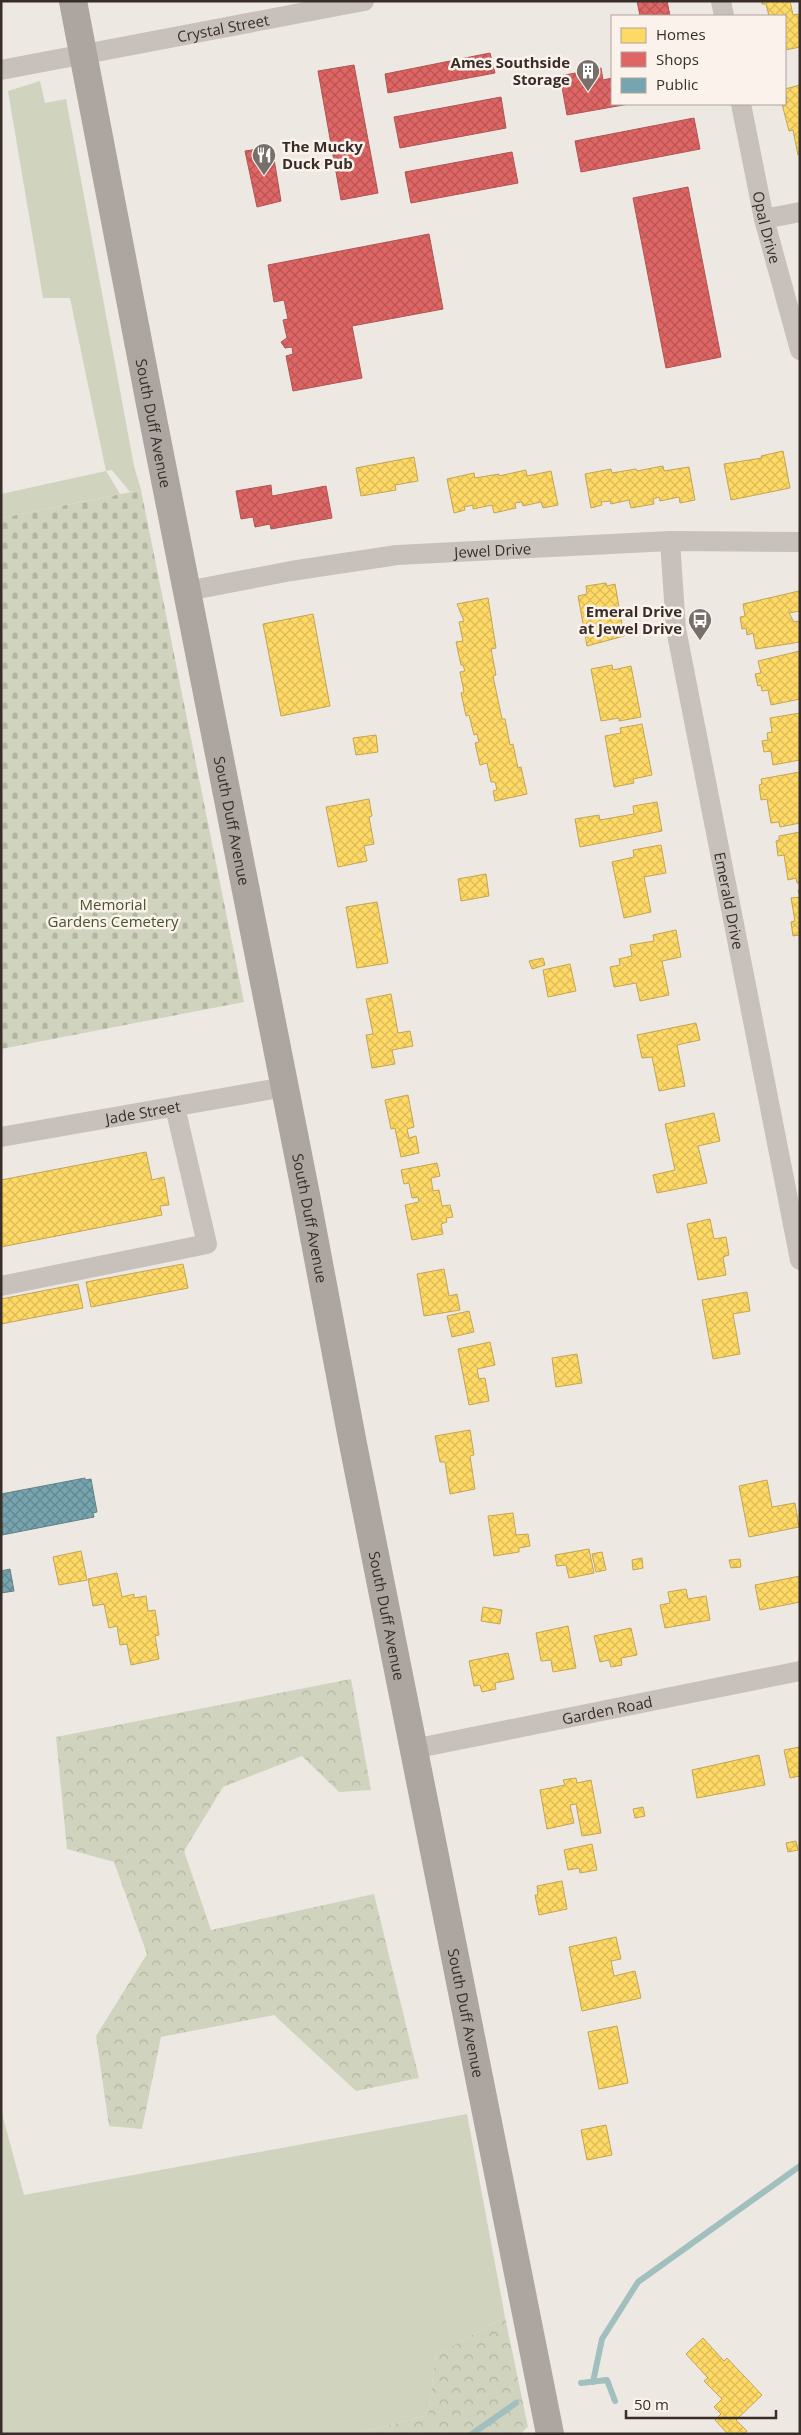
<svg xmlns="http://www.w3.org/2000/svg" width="801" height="2435" viewBox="0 0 801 2435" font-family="'Open Sans',sans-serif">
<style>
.grass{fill:#d0d3bd}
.forest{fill:url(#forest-crowns)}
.cemetery{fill:url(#cemetery-stones)}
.homes{fill:url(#homes-cross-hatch);stroke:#c3a554}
.shops{fill:url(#shops-cross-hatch);stroke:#ae5554}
.public{fill:url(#public-cross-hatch);stroke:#638187}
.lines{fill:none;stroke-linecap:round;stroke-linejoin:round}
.stream{stroke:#a0bfbe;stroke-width:6}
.minor{stroke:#c7c0bb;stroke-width:20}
.primary{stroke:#aca5a0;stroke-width:28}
.labels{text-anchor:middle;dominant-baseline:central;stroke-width:5;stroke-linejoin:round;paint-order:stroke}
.street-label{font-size:15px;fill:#382d29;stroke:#faf2eb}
.poi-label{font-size:15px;font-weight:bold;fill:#382d29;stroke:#faf2eb;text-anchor:end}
.park-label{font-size:15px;fill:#49552e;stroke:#faf2eb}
</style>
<defs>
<pattern id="forest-crowns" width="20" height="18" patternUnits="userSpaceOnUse" patternTransform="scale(1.25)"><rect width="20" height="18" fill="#d0d3bd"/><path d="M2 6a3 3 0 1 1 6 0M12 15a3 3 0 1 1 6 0" fill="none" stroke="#b3b5a2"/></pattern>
<pattern id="cemetery-stones" width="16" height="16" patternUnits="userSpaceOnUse" patternTransform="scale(1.25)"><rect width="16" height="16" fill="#d0d3bd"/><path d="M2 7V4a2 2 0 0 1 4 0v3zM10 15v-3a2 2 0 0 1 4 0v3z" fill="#b3b5a2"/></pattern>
<pattern id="homes-cross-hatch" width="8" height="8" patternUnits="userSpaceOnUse" patternTransform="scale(1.25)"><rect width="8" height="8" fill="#ffd966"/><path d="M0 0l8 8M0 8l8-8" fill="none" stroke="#dbbb58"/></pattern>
<pattern id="shops-cross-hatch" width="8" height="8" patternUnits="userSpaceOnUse" patternTransform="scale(1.25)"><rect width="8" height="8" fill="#e06666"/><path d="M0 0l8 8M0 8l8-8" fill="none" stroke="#b75454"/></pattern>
<pattern id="public-cross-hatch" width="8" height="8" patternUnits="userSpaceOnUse" patternTransform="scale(1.25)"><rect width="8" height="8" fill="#76a5af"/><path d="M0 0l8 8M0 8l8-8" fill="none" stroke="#62878e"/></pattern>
</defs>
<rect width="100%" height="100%" fill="#eee8e2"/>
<!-- grass -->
<g class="grass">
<polygon points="40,81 45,103 66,99 134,466 141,490 130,492 112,470 106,471 120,494 1,518 1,494 106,471 70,298 43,298 8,91"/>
<polygon points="1,2110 24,2195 467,2114 505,2317 436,2355 428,2415 355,2434 1,2434"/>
</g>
<!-- forest -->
<g class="forest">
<polygon points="351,1679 371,1790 339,1792 302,1756 223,1787 184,1851 211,1930 374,1894 419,2078 356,2091 274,2015 161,2037 142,2129 109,2126 96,2036 147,1954 114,1862 67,1849 56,1737"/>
<polygon points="505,2317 528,2427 520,2434 355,2434 428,2415 436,2355"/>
</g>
<!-- cemetery -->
<polygon class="cemetery" points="141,490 244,1002 1,1049 1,518"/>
<!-- homes -->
<g class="homes">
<polygon points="762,1 790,1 793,15 798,14 800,47 785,50 785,16 769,16 766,4 762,4"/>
<polygon points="800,85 800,154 798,155 793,130 789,131 782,104 787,103 785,89"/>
<polygon points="783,451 790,488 731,500 724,464 762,458 761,456"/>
<polygon points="414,457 418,481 395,485 396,490 361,496 356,468"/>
<polygon points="663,466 664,471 689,467 695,500 680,503 679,497 660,501 659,497 653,499 654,504 631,508 629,500 611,504 610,501 601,502 602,505 591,508 585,474 611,469 612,473 636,469 637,471"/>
<polygon points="526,470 527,476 551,471 558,505 543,508 541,502 523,506 522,502 515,503 516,508 494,513 492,505 473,509 473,505 464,507 465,510 454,513 447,479 474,473 475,478 499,474 499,476"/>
<polygon points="606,583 607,586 615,584 624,636 587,646 578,596 587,594 586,586"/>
<polygon points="799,591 800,611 789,613 794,622 800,621 800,642 756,649 753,633 747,635 746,628 742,629 740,617 745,616 743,604"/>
<polygon points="488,598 496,648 491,649 496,675 493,676 502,719 505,719 510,745 513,744 518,768 521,767 527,794 495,801 493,791 497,790 495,782 491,782 487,763 480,765 475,743 479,742 477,734 474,735 469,715 466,716 461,693 464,692 460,672 465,671 463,665 461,665 456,642 463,641 459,622 464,621 457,604"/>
<polygon points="313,614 330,706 281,716 263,624"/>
<polygon points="800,651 800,699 771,705 768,690 762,691 761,685 758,686 755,674 761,673 758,661"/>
<polygon points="612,665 613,670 631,666 641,717 619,721 619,718 601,721 591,669"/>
<polygon points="800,713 800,760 773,765 771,751 764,752 762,741 768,740 767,733 772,732 770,718"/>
<polygon points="642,724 652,775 633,779 634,783 614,787 605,736 621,733 620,728"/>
<polygon points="376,735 378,752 356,755 353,738"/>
<polygon points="800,772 800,823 780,827 779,822 771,823 767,799 761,800 759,785 762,784 761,779"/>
<polygon points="369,799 372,816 369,817 374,844 364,846 367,861 338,867 326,807"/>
<polygon points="657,802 662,831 580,847 575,819 599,815 600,820 634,814 633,806"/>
<polygon points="800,832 800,883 797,883 796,878 788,880 784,855 778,856 776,841 779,840 779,836"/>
<polygon points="661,845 666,873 644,877 651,912 624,918 612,862 634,857 633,850"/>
<polygon points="486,874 489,896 461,901 458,879"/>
<polygon points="798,890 800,890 800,937 799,935 793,936 791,922 795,921 791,898 800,897"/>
<polygon points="377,902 388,963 357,968 346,907"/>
<polygon points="676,930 681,957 662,961 669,995 640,1001 636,983 614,987 610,967 620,965 619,959 632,956 630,945 654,941 653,935"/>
<polygon points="543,958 545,965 532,969 529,961"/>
<polygon points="570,964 576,991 548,997 543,970"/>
<polygon points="391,994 398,1033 410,1031 413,1046 392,1050 395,1064 372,1068 366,1035 373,1034 366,999"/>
<polygon points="696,1023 700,1040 677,1045 685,1086 659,1091 652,1057 642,1058 637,1035"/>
<polygon points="408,1095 414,1127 407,1129 409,1138 416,1136 419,1153 401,1157 395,1128 391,1129 385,1100"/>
<polygon points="714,1113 720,1141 698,1146 707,1183 657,1193 653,1175 675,1170 665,1124"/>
<polygon points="146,1152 152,1180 164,1177 169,1205 160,1206 162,1215 1,1247 1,1180"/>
<polygon points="437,1163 440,1176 431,1178 433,1191 439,1190 442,1206 450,1205 453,1217 446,1218 447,1222 441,1224 443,1234 412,1240 405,1205 419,1202 418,1197 412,1198 409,1183 404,1184 401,1170"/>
<polygon points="710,1219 714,1239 726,1237 729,1255 723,1257 726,1275 698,1280 687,1224"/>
<polygon points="183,1264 188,1288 91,1307 86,1282"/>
<polygon points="444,1269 449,1296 457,1294 460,1310 424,1316 417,1274"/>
<polygon points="78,1284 83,1308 1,1324 1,1299"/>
<polygon points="747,1292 750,1311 733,1314 740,1354 713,1359 702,1300"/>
<polygon points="469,1311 474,1332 452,1337 447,1316"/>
<polygon points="490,1342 495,1365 477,1369 479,1379 485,1378 489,1401 469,1405 458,1349"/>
<polygon points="577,1354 582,1383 556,1387 552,1358"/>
<polygon points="470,1430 474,1455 470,1456 475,1489 450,1494 445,1462 440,1462 435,1436"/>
<polygon points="767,1480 772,1507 795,1503 799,1527 749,1537 739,1486"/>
<polygon points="513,1513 516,1535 528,1534 530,1546 519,1548 519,1552 494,1556 488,1516"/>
<polygon points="589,1549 594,1573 569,1578 566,1565 557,1566 555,1555"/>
<polygon points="81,1551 87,1580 59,1585 53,1557"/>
<polygon points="602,1552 606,1570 596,1572 592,1554"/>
<polygon points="642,1558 643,1568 633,1570 632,1560"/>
<polygon points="740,1559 741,1567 731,1568 729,1560"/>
<polygon points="117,1573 122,1597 134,1594 134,1598 146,1596 148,1611 155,1610 159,1635 155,1636 159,1659 131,1665 127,1644 120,1645 117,1626 109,1628 104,1604 93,1606 88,1579"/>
<polygon points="800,1576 800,1602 760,1610 755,1585"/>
<polygon points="686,1589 688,1599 706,1596 710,1620 665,1628 660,1605 670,1603 668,1592"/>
<polygon points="483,1607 502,1610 500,1624 481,1621"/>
<polygon points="568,1626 576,1668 553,1672 551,1660 541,1661 536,1633"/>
<polygon points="631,1628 637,1655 621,1658 622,1665 611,1667 609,1660 600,1662 594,1636"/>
<polygon points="508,1653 514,1679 495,1683 496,1689 482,1692 480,1685 474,1686 469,1661"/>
<polygon points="800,1747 800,1776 790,1778 784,1750"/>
<polygon points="759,1755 765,1785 697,1798 692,1770"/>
<polygon points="576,1778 577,1783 591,1780 601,1833 582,1836 576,1804 570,1805 574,1823 547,1829 540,1790 565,1785 563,1780"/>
<polygon points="643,1807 645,1816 635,1818 633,1809"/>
<polygon points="796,1841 798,1850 788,1852 786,1843"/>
<polygon points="592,1844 597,1870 580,1873 579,1868 568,1870 564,1850"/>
<polygon points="562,1881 567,1909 539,1915 535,1895 538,1895 537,1886"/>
<polygon points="616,1937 621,1959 611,1961 614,1976 635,1971 641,1998 582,2011 569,1947"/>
<polygon points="617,2026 628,2083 599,2089 588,2032"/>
<polygon points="606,2125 612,2155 587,2160 581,2130"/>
<polygon points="703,2338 724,2361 727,2358 762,2395 736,2420 747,2431 743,2434 728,2434 715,2420 721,2414 714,2407 722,2399 704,2381 708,2378 686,2354"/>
</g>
<!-- shops -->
<g class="shops">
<polygon points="637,1 667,1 670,16 640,16"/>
<polygon points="490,53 495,73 388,93 385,74"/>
<polygon points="354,65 378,193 341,200 318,71"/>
<polygon points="601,68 603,80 612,78 612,104 629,104 567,115 560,76"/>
<polygon points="501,97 506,128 400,148 394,117"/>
<polygon points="694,118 700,149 581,172 575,141"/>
<polygon points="272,147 281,201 257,207 245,151"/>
<polygon points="512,152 518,183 411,203 405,172"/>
<polygon points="688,187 721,357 666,368 633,198"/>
<polygon points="429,234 443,309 352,326 362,378 293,391 286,356 293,354 292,347 285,348 281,342 287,338 283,320 288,319 284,300 274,302 268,265"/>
<polygon points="271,485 272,496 326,486 332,518 271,529 270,524 255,527 253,517 241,519 236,491"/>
</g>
<!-- public -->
<g class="public">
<polygon points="85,1478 85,1480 91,1479 97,1512 93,1513 94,1517 2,1535 1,1494"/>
<polygon points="10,1569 14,1591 1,1593 1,1571"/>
</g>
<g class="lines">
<!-- stream -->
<g class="stream">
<polyline points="593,2382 602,2339 638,2282 800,2166"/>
<polyline points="581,2383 607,2380 615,2401"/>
<polyline points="472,2434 516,2403"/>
</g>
<!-- minor -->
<g class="minor">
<polyline points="721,1 724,16"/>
<path id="s1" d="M1 70 364 1"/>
<path id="s2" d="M741 104 764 219 800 350"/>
<polyline points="764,219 800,212"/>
<path id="s3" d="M670 541 676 629 800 1260"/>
<path id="s4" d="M187 591 291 571 397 555 670 541 800 542"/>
<path id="s5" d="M1 1137 285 1087"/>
<polyline points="1,1286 207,1244 175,1107"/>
<path id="s6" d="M413 1749 800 1671"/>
</g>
<!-- primary -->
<path class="primary" id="s7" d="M73 1 151 409 307 1200 353 1444 550 2434"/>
</g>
<!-- icons -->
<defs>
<g id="building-pin" transform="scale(1.25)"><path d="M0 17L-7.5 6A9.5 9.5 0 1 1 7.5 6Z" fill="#786e6a" stroke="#faf2eb"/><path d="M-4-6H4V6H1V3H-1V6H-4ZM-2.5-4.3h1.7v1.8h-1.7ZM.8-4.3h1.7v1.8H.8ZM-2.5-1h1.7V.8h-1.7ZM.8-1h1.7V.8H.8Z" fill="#fff"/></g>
<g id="restaurant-pin" transform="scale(1.25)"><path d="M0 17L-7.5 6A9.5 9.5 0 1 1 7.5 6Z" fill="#786e6a" stroke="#faf2eb"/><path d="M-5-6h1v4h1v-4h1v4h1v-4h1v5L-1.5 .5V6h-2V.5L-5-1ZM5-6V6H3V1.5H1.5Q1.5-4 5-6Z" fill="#fff"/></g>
<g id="bus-pin" transform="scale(1.25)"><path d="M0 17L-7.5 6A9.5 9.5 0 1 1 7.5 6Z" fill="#786e6a" stroke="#faf2eb"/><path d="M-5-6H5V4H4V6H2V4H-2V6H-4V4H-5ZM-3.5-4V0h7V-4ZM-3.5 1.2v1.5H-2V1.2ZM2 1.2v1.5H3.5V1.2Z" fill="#fff"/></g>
</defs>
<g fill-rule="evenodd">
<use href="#building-pin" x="588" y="71"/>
<use href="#restaurant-pin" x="264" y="155"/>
<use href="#bus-pin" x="700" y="620"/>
</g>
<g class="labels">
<!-- street labels -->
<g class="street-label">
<text stroke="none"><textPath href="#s1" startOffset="226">Crystal Street</textPath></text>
<text stroke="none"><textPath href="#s2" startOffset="126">Opal Drive</textPath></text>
<text stroke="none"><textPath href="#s7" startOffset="430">South Duff Avenue</textPath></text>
<text stroke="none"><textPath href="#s4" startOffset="309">Jewel Drive</textPath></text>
<text stroke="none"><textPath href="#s7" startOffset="835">South Duff Avenue</textPath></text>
<text stroke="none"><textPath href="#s3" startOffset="365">Emerald Drive</textPath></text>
<text stroke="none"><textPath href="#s5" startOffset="144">Jade Street</textPath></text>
<text stroke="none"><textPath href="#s7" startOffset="1240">South Duff Avenue</textPath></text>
<text stroke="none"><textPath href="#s7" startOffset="1645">South Duff Avenue</textPath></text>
<text stroke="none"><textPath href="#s6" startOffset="198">Garden Road</textPath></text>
<text stroke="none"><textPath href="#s7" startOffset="2050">South Duff Avenue</textPath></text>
</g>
<!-- poi labels -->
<g class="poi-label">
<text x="570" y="62">Ames Southside<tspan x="570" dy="17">Storage</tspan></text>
<text x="282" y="146" text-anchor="start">The Mucky<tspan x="282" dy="17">Duck Pub</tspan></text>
<text x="682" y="611">Emeral Drive<tspan x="682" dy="17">at Jewel Drive</tspan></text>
</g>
<!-- park labels -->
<g class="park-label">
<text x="113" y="904">Memorial<tspan x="113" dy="17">Gardens Cemetery</tspan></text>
</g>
</g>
<!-- border -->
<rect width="801" height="2435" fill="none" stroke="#382d29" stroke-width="5"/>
<!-- legend -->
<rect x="611" y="15" width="175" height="90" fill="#faf2eb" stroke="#aca39d"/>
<rect x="621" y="28" width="25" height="15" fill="#ffd966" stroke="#aca39d"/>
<text x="656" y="40" font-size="15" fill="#382d29">Homes</text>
<rect x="621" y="52" width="25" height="15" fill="#e06666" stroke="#aca39d"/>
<text x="656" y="65" font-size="15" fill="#382d29">Shops</text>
<rect x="621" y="78" width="25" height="15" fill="#76a5af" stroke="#aca39d"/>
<text x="656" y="90" font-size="15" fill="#382d29">Public</text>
<!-- scale -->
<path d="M626 2410v8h150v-8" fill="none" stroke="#382d29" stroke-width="2.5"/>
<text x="634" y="2410" font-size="15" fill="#382d29" stroke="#faf2eb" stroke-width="4" paint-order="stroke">50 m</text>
</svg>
